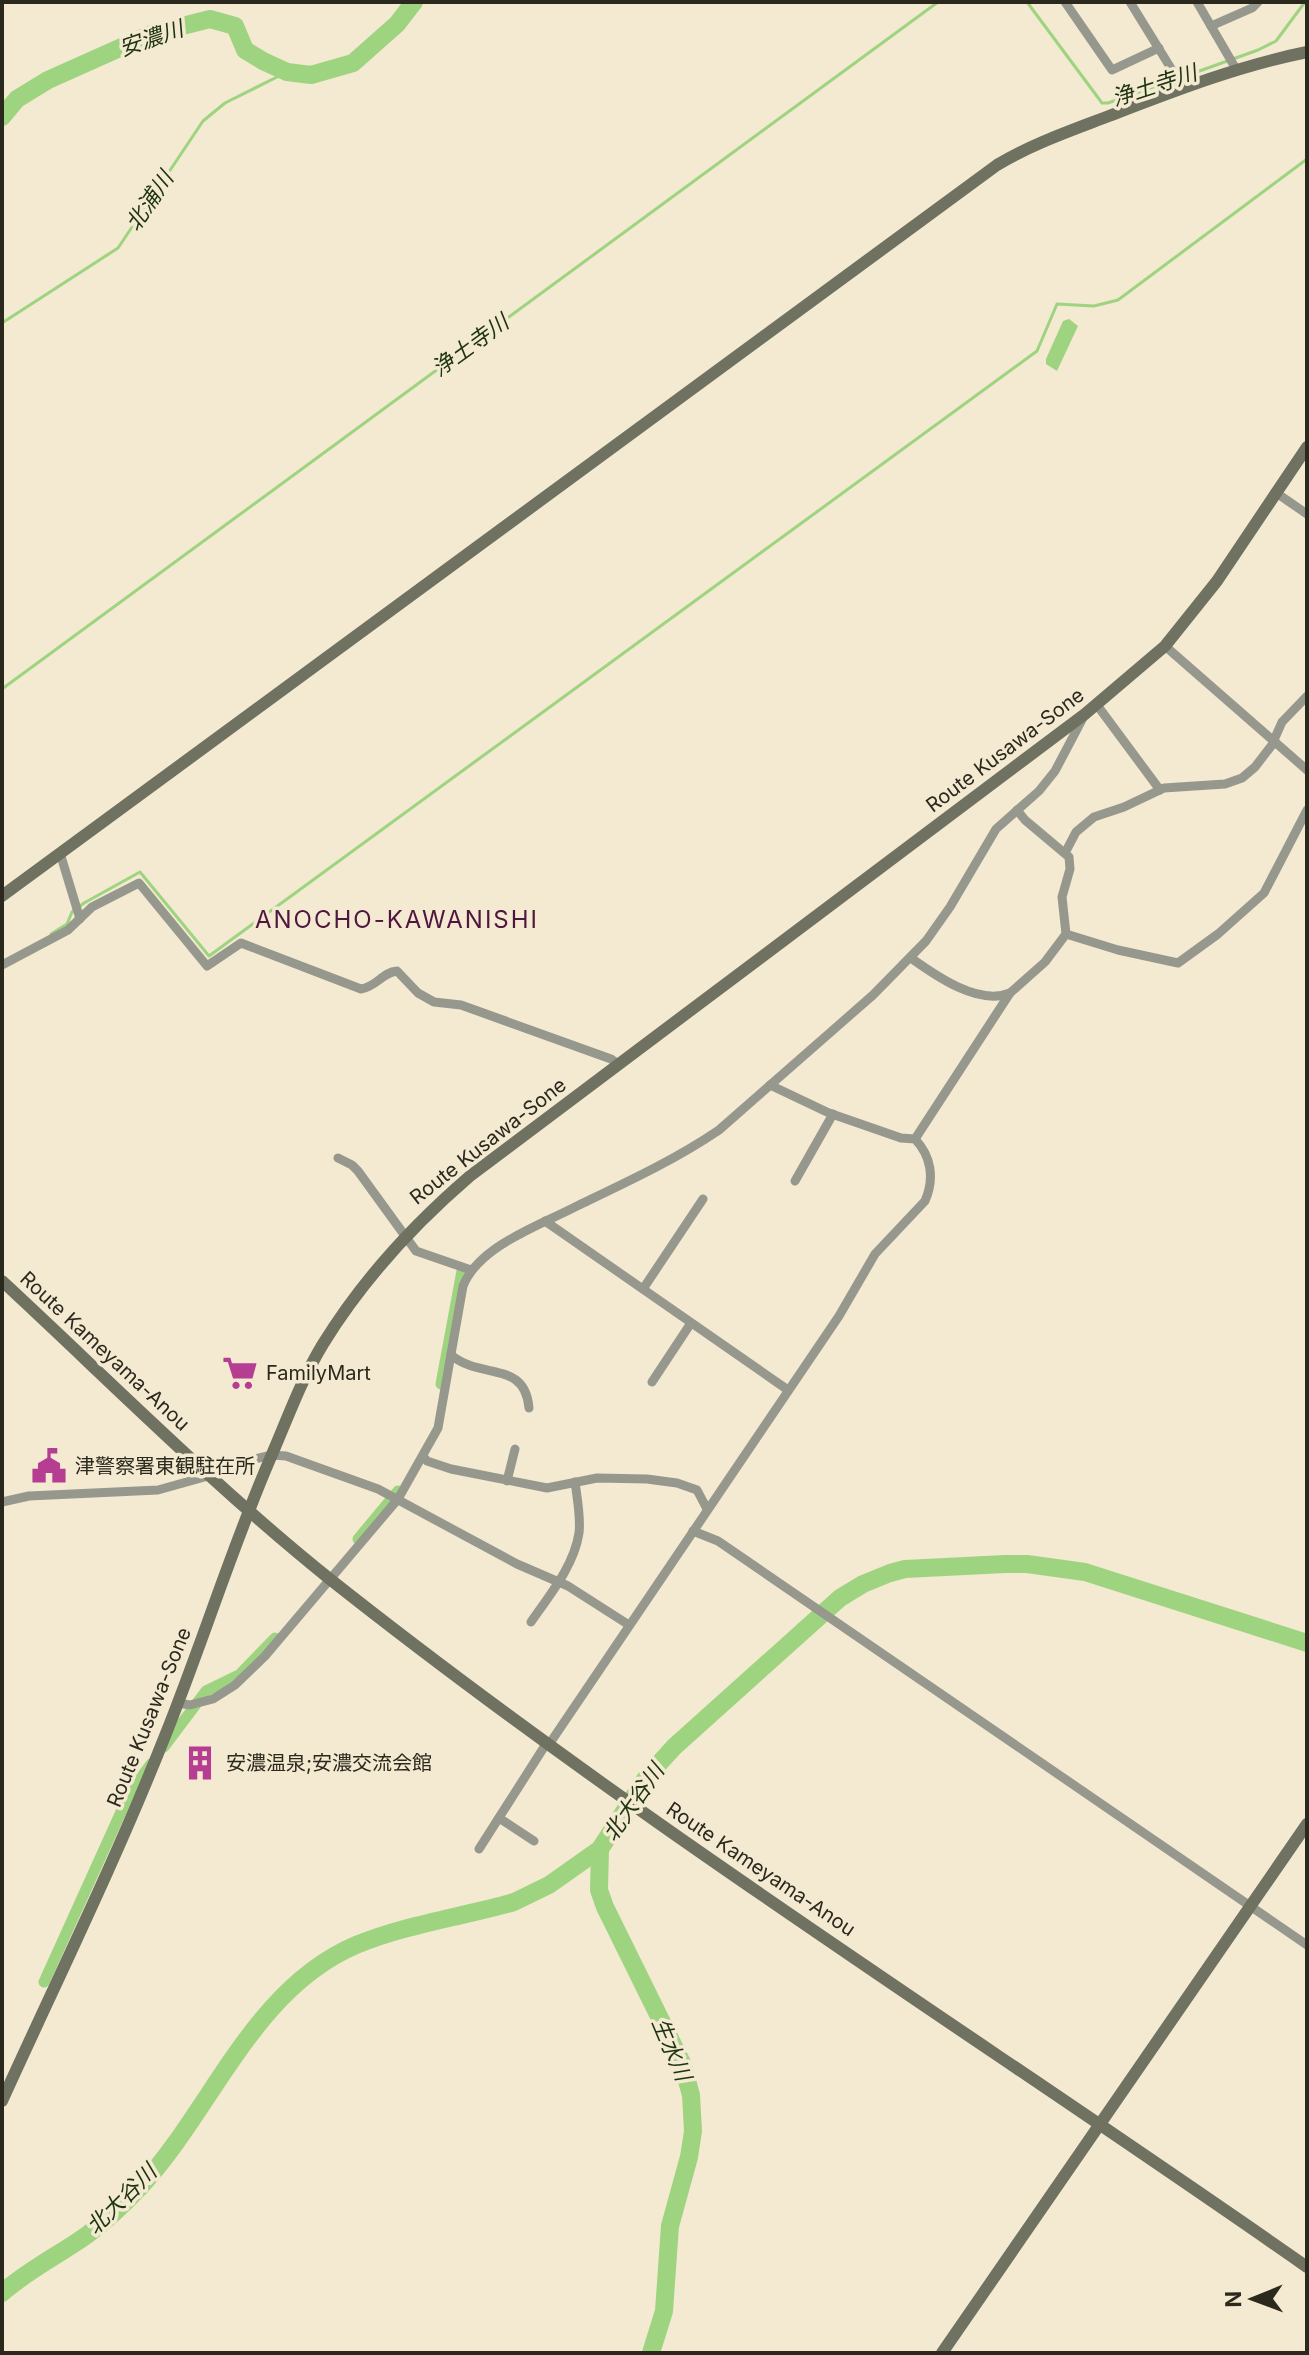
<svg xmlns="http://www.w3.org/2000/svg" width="1309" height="2355" viewBox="0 0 1309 2355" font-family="Inter,'Noto Sans JP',sans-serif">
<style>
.water{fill:#9ed480}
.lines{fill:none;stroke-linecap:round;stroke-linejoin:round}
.stream{stroke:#9ed480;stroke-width:3}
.canal{stroke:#9ed480;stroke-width:11}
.river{stroke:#9ed480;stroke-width:18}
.street{stroke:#97988d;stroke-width:9}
.secondary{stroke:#6f7161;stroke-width:12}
.labels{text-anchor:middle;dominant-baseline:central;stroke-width:7;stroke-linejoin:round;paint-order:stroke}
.street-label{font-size:20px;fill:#2b281e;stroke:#f3ead1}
.poi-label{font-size:20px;fill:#2b281e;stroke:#f3ead1;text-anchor:start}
.water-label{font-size:22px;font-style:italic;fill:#1e3311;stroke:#f3ead1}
.quarter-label{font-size:24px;letter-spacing:2px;fill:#4f163f;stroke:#f3ead1}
</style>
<rect width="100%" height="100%" fill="#f3ead1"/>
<!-- water -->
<polygon class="water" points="1069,319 1078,326 1057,371 1046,364 1046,359 1063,321"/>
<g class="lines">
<!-- stream -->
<g class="stream">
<polyline points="1027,2 1102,103 1108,103 1173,80"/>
<polyline points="1180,78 1258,50 1276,41 1305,2"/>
<polyline points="2,323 118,248 203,121 225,103 287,72"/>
<polyline points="2,689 938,2"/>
<polyline points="51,934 67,924 72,912 84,903 140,872 209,956 1037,351 1057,304 1094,306 1118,300 1307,159"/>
</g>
<!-- canal -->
<g class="canal">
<polyline points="441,1384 462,1271"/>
<polyline points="358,1539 398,1491"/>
<polyline points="164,1747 206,1691 239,1675 275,1638"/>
<polyline points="44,1982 130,1792 151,1764"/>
</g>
<!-- river -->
<g class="river">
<polyline points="2,117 17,99 48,80 151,34 210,19 235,26 245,50 263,61 287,72 311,75 353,63 397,24 414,2"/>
<polyline points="600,1849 599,1890 605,1907 682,2063 691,2095 693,2131 689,2157 670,2226 664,2311 651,2353"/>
<path d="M2 2293C28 2270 59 2255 87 2235 106 2221 125 2203 141 2186 213 2108 253 1989 356 1945 407 1924 462 1917 514 1902L549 1885 600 1849 646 1778 674 1747 840 1598 863 1584 890 1573 905 1569 1005 1564H1027L1085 1572 1307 1643"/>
</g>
<!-- street -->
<g class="street">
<polyline points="1065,2 1112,70 1159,48"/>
<polyline points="1130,2 1172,70 1181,88"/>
<polyline points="1197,2 1236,69"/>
<polyline points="1211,26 1252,8 1258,2"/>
<polyline points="1275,492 1307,514"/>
<polyline points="1165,646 1307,770"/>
<polyline points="1097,705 1160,790"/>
<polyline points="1274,740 1282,722 1307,696"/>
<polyline points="60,853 80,919"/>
<polyline points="1065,853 1076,832 1094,817 1124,807 1164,788 1225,784 1242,778 1255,767 1275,741"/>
<polyline points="1066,934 1118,950 1178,963 1218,934 1264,893 1307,810"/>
<path d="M911 958C936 976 979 1006 1010 993"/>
<path d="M2 965 68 930 92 907 139 883 207 966 241 943 361 989C376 987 383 972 397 971L418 993 434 1002 461 1005 611 1059 618 1064"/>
<polyline points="915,1139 1010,993 1045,962 1066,934 1062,897 1070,869 1069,857 1025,820 1017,810"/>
<polyline points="338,1158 352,1165 358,1171 416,1251 471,1270"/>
<polyline points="795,1181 833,1114"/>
<polyline points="545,1221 788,1390"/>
<polyline points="643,1289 703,1199"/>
<path d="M451 1355C481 1380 525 1360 529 1408"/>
<polyline points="652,1382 691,1323"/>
<polyline points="423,1456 427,1461 451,1469 547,1488 597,1478 647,1479 677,1483 697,1490 707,1509"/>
<polyline points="507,1481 515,1449"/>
<polyline points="2,1502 29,1496 158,1490 208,1476 246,1461 272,1455 286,1456 378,1489 517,1564 568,1586 629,1625"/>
<polyline points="693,1531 718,1541 1307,1945"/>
<path d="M531 1622C549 1596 574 1566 579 1533 581 1518 577 1497 575 1482"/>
<path d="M178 1703 190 1705 213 1699 235 1685 265 1656 398 1499 438 1428 463 1286C469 1271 481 1259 495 1249 520 1231 550 1220 577 1206 625 1183 675 1160 719 1130L873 995 926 941 950 907 996 829 1039 791 1055 771 1084 716"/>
<path d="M548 1746 839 1316 875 1254 925 1201C935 1178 931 1156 915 1139L901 1138 829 1113 770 1085"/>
<polyline points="499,1818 534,1841"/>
<polyline points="479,1849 546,1744"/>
</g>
<!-- secondary -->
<g class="secondary">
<path d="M2 896 997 165C1032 144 1070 131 1109 116 1174 91 1238 66 1307 52"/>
<path d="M2 1281C111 1382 215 1487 331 1580 643 1827 981 2039 1307 2267"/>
<path d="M2 2101C57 1980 116 1860 165 1736 202 1644 231 1550 270 1459 287 1420 301 1380 323 1344 363 1279 413 1225 470 1176L1085 714 1165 646 1217 581 1307 447"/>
<polyline points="942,2353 1307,1824"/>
</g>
</g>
<!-- icons -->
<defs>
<g id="supermarket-bare" transform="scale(2.76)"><path d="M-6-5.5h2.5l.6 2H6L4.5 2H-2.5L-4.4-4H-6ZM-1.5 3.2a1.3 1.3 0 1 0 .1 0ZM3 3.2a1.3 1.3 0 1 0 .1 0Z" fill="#b53d92" stroke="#f3ead1" stroke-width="2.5" paint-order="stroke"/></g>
<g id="civic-bare" transform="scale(2.76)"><path d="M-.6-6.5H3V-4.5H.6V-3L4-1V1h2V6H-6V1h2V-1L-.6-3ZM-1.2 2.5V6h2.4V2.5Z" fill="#b53d92" stroke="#f3ead1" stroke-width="2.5" paint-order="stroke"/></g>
<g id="building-bare" transform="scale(2.76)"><path d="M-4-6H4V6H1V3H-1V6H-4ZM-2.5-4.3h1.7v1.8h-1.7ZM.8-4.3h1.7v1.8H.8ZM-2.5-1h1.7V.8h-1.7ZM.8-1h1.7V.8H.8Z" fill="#b53d92" stroke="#f3ead1" stroke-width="2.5" paint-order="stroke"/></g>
</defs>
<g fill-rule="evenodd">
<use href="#supermarket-bare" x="240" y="1373"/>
<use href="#civic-bare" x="49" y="1466"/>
<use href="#building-bare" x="200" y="1763"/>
</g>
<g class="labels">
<!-- street labels -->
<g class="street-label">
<text transform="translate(1005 750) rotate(-37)">Route Kusawa-Sone</text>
<text transform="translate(488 1141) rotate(-38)">Route Kusawa-Sone</text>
<text transform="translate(105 1351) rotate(43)">Route Kameyama-Anou</text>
<text transform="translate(149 1717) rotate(-68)">Route Kusawa-Sone</text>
<text transform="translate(761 1869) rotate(34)">Route Kameyama-Anou</text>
</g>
<!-- poi labels -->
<g class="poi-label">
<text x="266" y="1373">FamilyMart</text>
<text x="75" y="1466">津警察署東観駐在所</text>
<text x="226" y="1763">安濃温泉;安濃交流会館</text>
</g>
<!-- water labels -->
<g class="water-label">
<text transform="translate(151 38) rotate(-19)">安濃川</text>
<text transform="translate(1154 85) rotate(-18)">浄土寺川</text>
<text transform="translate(149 201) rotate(-56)">北浦川</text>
<text transform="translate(470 345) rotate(-36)">浄土寺川</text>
<text transform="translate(633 1802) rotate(-55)">北大谷川</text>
<text transform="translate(672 2049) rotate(67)">生水川</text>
<text transform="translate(121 2199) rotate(-45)">北大谷川</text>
</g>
<!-- quarter labels -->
<g class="quarter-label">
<text x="397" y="919">ANOCHO-KAWANISHI</text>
</g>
</g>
<!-- border -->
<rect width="1309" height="2355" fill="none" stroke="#2b281e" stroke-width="8"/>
<!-- north arrow -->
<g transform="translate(1253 2299) rotate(269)" stroke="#f3ead1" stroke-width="6" paint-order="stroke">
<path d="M0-6L14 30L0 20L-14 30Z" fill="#2b281e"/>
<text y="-12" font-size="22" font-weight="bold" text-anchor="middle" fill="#2b281e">N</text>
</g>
</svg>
